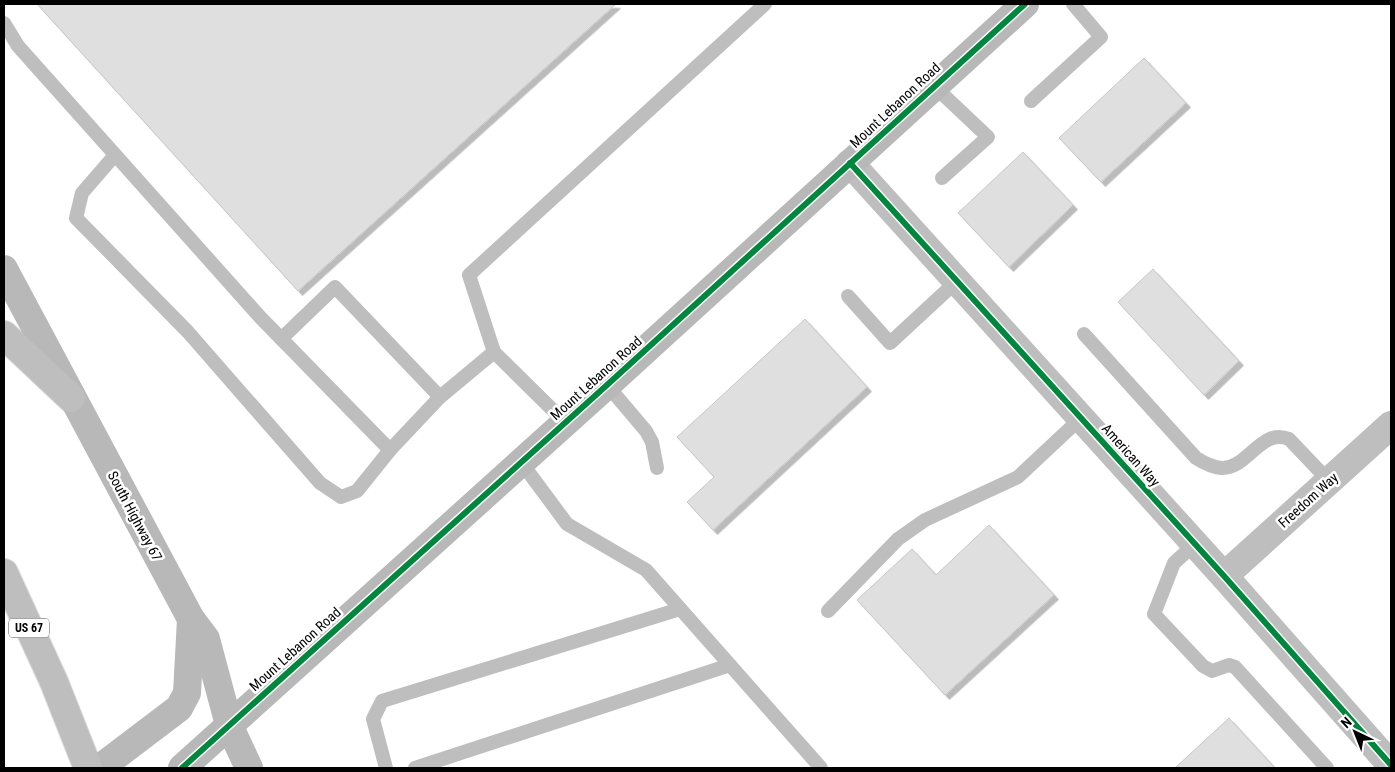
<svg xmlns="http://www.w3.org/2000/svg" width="1395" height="772" viewBox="0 0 1395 772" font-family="'Roboto Condensed',sans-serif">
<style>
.building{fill:#dfdfdf;stroke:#c7c7c7;filter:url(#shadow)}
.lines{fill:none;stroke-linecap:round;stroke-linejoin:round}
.highway-casing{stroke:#dbdbdb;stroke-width:30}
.lane{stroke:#bebebe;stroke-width:14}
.street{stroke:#bebebe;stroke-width:28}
.secondary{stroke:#b8b8b8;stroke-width:28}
.highway{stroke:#bebebe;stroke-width:28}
.cycleway-casing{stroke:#fff;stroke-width:9}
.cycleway{stroke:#00873e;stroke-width:6}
.labels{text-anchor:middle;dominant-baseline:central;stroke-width:5;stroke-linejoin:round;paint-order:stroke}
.shield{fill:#fff;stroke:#4c4c4c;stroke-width:1}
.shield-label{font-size:12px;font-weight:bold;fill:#000}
.street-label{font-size:14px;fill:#000;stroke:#fff}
</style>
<defs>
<filter id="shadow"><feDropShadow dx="4.5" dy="4.5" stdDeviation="0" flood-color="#0004"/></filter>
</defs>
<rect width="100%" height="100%" fill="#fff"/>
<!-- building -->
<g class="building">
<polygon points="37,4 616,4 298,291"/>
<polygon points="1144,58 1186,103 1101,182 1059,138"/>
<polygon points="1023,152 1073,205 1009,267 958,213"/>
<polygon points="1153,269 1239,361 1204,395 1118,302"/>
<polygon points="805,319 867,387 713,530 687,502 714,477 677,437"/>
<polygon points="989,525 1054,595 945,695 857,600 912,549 936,575"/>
<polygon points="1229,718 1275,768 1175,768"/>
</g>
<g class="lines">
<!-- highway casing -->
<g class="highway-casing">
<g id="highway">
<polyline points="4,335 71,398"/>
<polyline points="4,573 54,682 88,768"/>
</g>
</g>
<!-- lane -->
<g class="lane">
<polyline points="4,23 18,46 260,317 390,450 440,397 494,352 566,423"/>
<polyline points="934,86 988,137 942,178"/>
<polyline points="1031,101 1101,37 1073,4"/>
<polyline points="115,155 82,193 76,218 188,332 320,483 341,497 357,491 390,450"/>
<polyline points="848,296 890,343 957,281"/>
<path d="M1084 334 1196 458C1204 463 1212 467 1221 468 1247 470 1261 427 1289 439L1329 481"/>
<polyline points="281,339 335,287 440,397"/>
<polyline points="494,352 469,275 765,4"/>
<polyline points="607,385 646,431 652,442 657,468"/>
<polyline points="521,462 567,524 646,570 821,768"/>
<polyline points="1195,544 1174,563 1154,614 1203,666 1212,671 1229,665 1235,667 1327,768"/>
<polyline points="828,611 898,539 925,520 1018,477 1081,418"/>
<polyline points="386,768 373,719 382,701 680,609"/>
<polyline points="415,768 730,665"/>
</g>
<!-- street -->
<g class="street">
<polyline points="850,163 1224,576 1391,765"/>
<polyline points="1224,576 1391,425"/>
</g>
<!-- secondary -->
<g class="secondary">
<polyline points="4,269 191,619 206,639 229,725 249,768"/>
<polyline points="100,768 179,708 187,693 191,619"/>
<polyline points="182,768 607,385 1025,4"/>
</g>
<!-- highway -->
<use href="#highway" class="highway"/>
<!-- cycleway casing -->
<g class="cycleway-casing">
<g id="cycleway">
<polyline points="850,163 1224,576 1391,765"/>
<polyline points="182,768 607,385 1025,4"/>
</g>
</g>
<!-- cycleway -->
<use href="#cycleway" class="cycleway"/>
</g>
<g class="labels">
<!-- shield labels -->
<rect class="shield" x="9" y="618.5" width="40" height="19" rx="4"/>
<g class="shield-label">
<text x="29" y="628">US 67</text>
</g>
<!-- street labels -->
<g class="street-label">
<text transform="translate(895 105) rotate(-43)">Mount Lebanon Road</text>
<text transform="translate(596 378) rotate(-42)">Mount Lebanon Road</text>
<text transform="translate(1131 455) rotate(48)">American Way</text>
<text transform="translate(1308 500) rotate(-42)">Freedom Way</text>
<text transform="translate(135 516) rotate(62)">South Highway 67</text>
<text transform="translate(295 649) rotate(-42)">Mount Lebanon Road</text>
</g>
</g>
<!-- border -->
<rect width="1395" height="772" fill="none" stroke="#000000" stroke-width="10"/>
<!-- north arrow -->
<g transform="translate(1355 732) rotate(317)" stroke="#ffffff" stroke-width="4" paint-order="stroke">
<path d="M0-4L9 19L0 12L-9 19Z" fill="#000000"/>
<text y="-8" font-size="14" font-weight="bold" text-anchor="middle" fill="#000000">N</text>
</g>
</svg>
